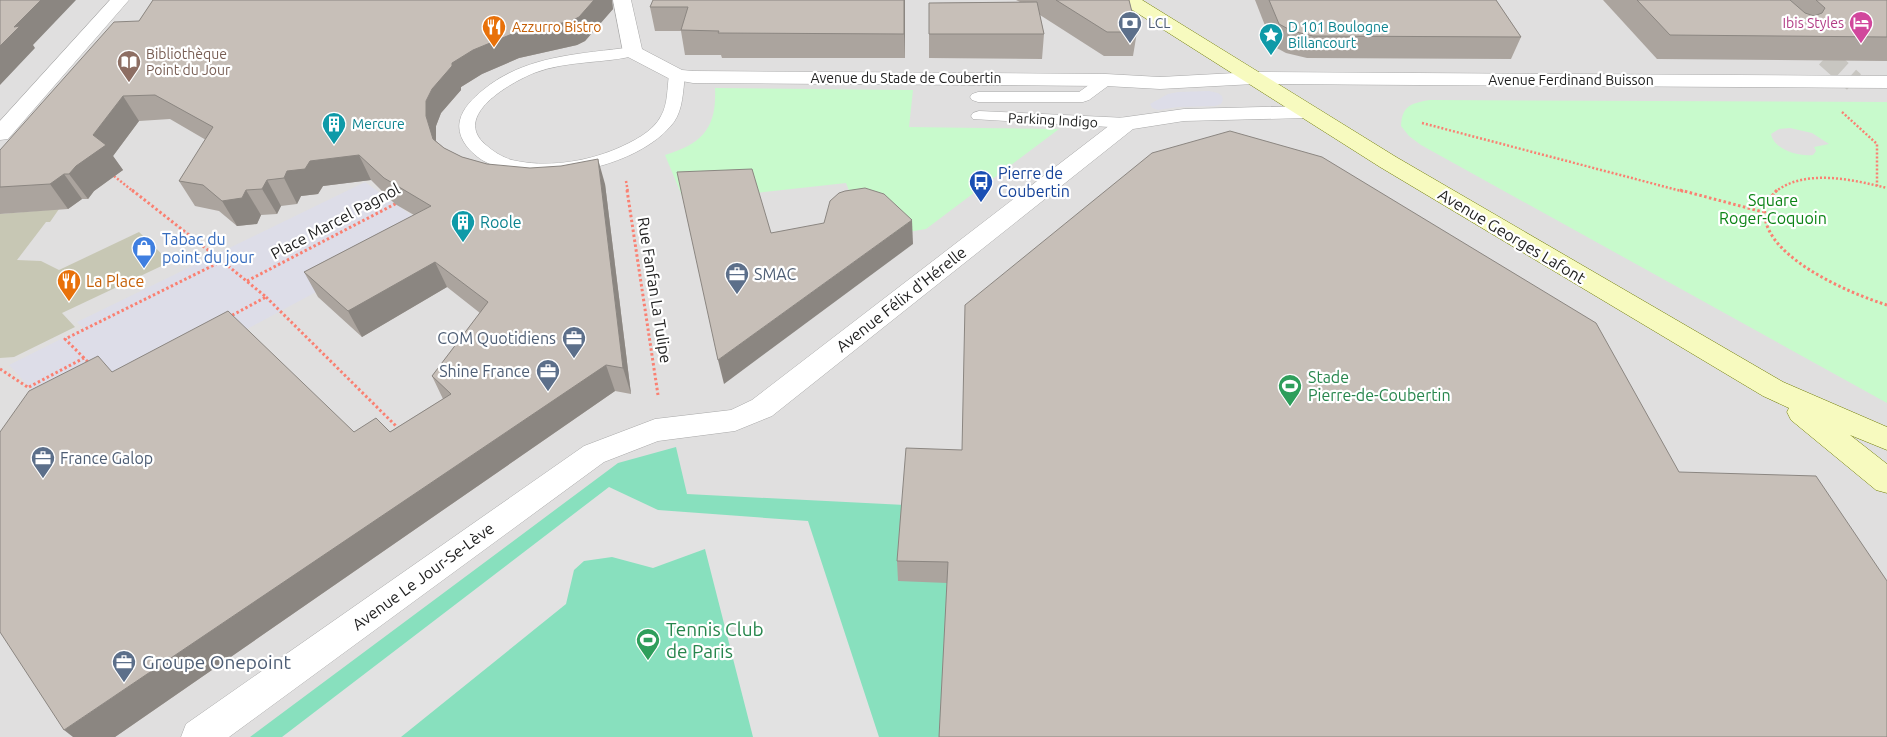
<svg xmlns="http://www.w3.org/2000/svg" width="1887" height="737" viewBox="0 0 1887 737" font-family="Ubuntu,sans-serif">
<style>
.residential{fill:#e0dfdf}
.construction{fill:#c7c7b4}
.park{fill:#c8facc;fill-rule:evenodd}
.pitch{fill:#88e0be}
.parking{fill:#e2e2e2}
.plaza{fill:#dddde8}
.lines{fill:none;stroke-linecap:round;stroke-linejoin:round}
.street-tunnel{stroke:#c8c6c1;stroke-width:21;stroke-dasharray:21 10;stroke-linecap:butt}
.lane-casing{stroke:#a9a9a9;stroke-width:1}
.street-casing{stroke:#a9a9a9;stroke-width:1}
.secondary-casing{stroke:#707d05;stroke-width:1}
.path-far1{stroke:#fa8072;stroke-width:2.5;stroke-dasharray:2 2;stroke-linecap:butt}
.path{stroke:#fa8072;stroke-width:3;stroke-dasharray:2.5 2.5;stroke-linecap:butt}
.lane{fill:#fff;fill-rule:evenodd}
.street{fill:#fff;fill-rule:evenodd}
.secondary{fill:#f7fabf;fill-rule:evenodd}
.wall{fill:#aba49e}
.shaded-wall{fill:#8b8681}
.building{fill:#c7bfb8;stroke:#8b8681}
.labels{text-anchor:middle;dominant-baseline:central;stroke-width:4.5;stroke-linejoin:round;paint-order:stroke}
.far-service-label{font-size:14px;fill:#4e5e75;stroke:#fff;text-anchor:start}
.far-hotel-label{font-size:14px;fill:#b23c85;stroke:#fff;text-anchor:end}
.far-food-label{font-size:14px;fill:#c56008;stroke:#fff;text-anchor:start}
.far-culture-label{font-size:14px;fill:#0d838f;stroke:#fff;text-anchor:start}
.far-education-label{font-size:14px;fill:#785e54;stroke:#fff;text-anchor:start}
.far-street-label{font-size:14px;fill:#222;stroke:#fff}
.transit-label{font-size:16px;fill:#164399;stroke:#fff;text-anchor:start}
.park-label{font-size:16px;fill:#0c8416;stroke:#fff}
.street-label{font-size:16px;fill:#222;stroke:#fff}
.culture-label{font-size:16px;fill:#0d838f;stroke:#fff;text-anchor:start}
.shop-label{font-size:16px;fill:#366cbe;stroke:#fff;text-anchor:start}
.service-label{font-size:16px;fill:#4e5e75;stroke:#fff;text-anchor:start}
.food-label{font-size:16px;fill:#c56008;stroke:#fff;text-anchor:start}
.leisure-label{font-size:16px;fill:#27864d;stroke:#fff;text-anchor:start}
.near-leisure-label{font-size:19px;fill:#27864d;stroke:#fff;text-anchor:start}
.near-service-label{font-size:19px;fill:#4e5e75;stroke:#fff;text-anchor:start}
</style>
<rect width="100%" height="100%" fill="#f2efe9"/>
<!-- residential -->
<rect class="residential" x="0" y="0" width="1887" height="737"/>
<!-- construction -->
<polygon class="construction" points="59,209 50,222 46,222 17,260 41,261 59,270 139,232 170,262 62,313 75,327 14,357 0,358 0,214"/>
<!-- park -->
<g class="park">
<path d="M715 88 913 90 909 127 1059 129 926 229 896 234 858 213 846 183 756 193 682 196 665 155C702 144 717 128 715 88Z"/>
<path d="M1430 100 1887 102V403L1421 145 1409 136 1401 126C1402 105 1412 103 1430 100ZM1790 128 1812 133 1829 144 1814 147 1816 151 1813 155C1799 157 1774 150 1771 134L1779 129Z"/>
</g>
<!-- pitch -->
<polygon class="pitch" points="676,447 687,494 905,505 948,583 940,737 250,737 618,463"/>
<!-- parking -->
<polygon class="parking" points="609,487 658,510 808,521 879,737 753,737 705,549 653,568 612,557 584,561 574,570 566,604 401,737 282,737"/>
<!-- plaza -->
<g class="plaza">
<polygon points="1209,91 1218,93 1222,96 1223,100 1221,104 1215,106 1178,107 1158,110 1152,108 1150,104 1168,94 1178,92"/>
<polygon points="365,182 432,230 137,388 51,411 9,365 83,328 77,322"/>
</g>
<g class="lines">
<!-- street-tunnel -->
<polyline class="street-tunnel" points="1803,36 1854,82"/>
<!-- lane casing -->
<g class="lane-casing">
<g id="lane">
<path d="M633 47 638 49 641 52 638 55C604 64 568 60 534 73 510 83 451 116 486 145 494 152 502 157 512 160 546 168 585 162 616 149 632 142 653 132 661 116 668 104 667 88 669 75L672 72H682L685 75C683 91 683 109 674 122 639 169 532 190 482 160 468 151 456 136 460 120 463 108 473 98 483 90 525 55 581 54 633 47Z"/>
<polygon points="1106,75 1112,77 1114,80 1112,83 1089,100 1083,102 978,102 972,100 970,97 972,94 978,92 1079,92 1100,77"/>
<polygon points="979,111 1127,118 1133,120 1135,123 1133,126 1127,128 973,119 971,116 973,113"/>
</g>
</g>
<!-- street casing -->
<g class="street-casing">
<g id="street">
<polygon points="110,0 129,0 8,139 0,140 0,121"/>
<polygon points="613,0 631,0 642,49 682,70 693,71 1106,74 1160,77 1254,72 1887,76 1887,88 1254,84 1160,89 1106,86 693,83 670,79 626,56 623,52"/>
<polygon points="1306,106 1313,108 1317,112 1313,116 1306,118 1184,121 1133,129 772,416 735,431 658,441 604,462 229,737 181,737 186,724 584,446 655,419 731,410 752,400 1119,118 1184,109"/>
</g>
</g>
<!-- secondary casing -->
<g class="secondary-casing">
<polygon id="secondary" points="1120,0 1142,0 1396,157 1783,382 1887,427 1887,450 1850,435 1887,464 1887,493 1876,490 1791,420 1787,412 1789,408 1763,396 1380,167 1123,4"/>
</g>
<!-- path-far1 -->
<g class="path-far1">
<polyline points="1842,112 1877,144 1877,186"/>
<polyline points="1422,123 1685,192"/>
<polyline points="114,176 134,192"/>
<polyline points="626,181 628,192"/>
<path d="M1775 192C1805 168 1854 180 1887 188"/>
</g>
<!-- path -->
<g class="path">
<polyline points="132,190 222,261"/>
<polyline points="627,190 658,395"/>
<polyline points="1680,190 1763,212"/>
<path d="M1777 190 1766 203C1752 253 1851 294 1887 305"/>
<polyline points="247,281 397,203"/>
<polyline points="266,297 399,429"/>
<polyline points="84,358 65,339 222,261 266,297 229,317"/>
<polyline points="0,369 29,388"/>
<polyline points="29,387 84,358 90,364"/>
</g>
<!-- lane -->
<use href="#lane" class="lane"/>
<!-- street -->
<use href="#street" class="street"/>
<!-- secondary -->
<use href="#secondary" class="secondary"/>
</g>
<!-- wall -->
<g class="wall">
<polygon points="153,0 612,0 613,9 585,41 577,45 519,58 482,74 461,87 461,90 441,113 436,126 436,141 437,142 444,148 462,157 487,164 605,184 631,394 615,391 115,737 112,372 354,432 390,432 443,399 432,376 480,313 447,287 362,337 318,297 304,272 414,215 395,204 371,180 323,186 318,194 301,196 297,204 281,206 277,214 261,215 257,224 237,226 219,211 195,206 179,181 206,140 170,119 139,121 113,156 123,170 94,191 88,199 82,199 68,209 0,214 0,150 139,21"/>
<polygon points="905,0 905,58 722,58 721,55 685,55 681,31 655,31 650,7"/>
<polygon points="1016,0 1129,0 1137,32 1133,56 1104,56 1040,15 1044,34 1042,59 929,58 929,3 1020,2"/>
<polygon points="1255,0 1496,0 1521,37 1511,59 1307,58 1286,53 1273,46"/>
<polygon points="1603,0 1887,0 1887,61 1657,59"/>
<polygon points="1152,153 947,583 898,581 897,561 962,450"/>
</g>
<!-- shaded-wall -->
<g class="shaded-wall">
<polygon points="41,0 76,0 33,45 35,48 0,85 0,46 14,27"/>
<polygon points="594,0 612,0 613,9 585,41 577,45 519,58 482,74 461,87 461,90 441,113 436,126 436,141 443,165 433,139 426,116 426,101 432,89 452,63 473,50"/>
<polygon points="904,0 905,0 905,58 904,34"/>
<polygon points="123,96 139,121 113,156 123,170 94,191 88,199 69,174 93,135"/>
<polygon points="359,155 371,180 323,186 318,194 301,196 297,204 284,178 287,171 310,161"/>
<polygon points="598,159 605,184 631,394 623,368"/>
<polygon points="64,174 82,199 68,209 50,184"/>
<polygon points="267,180 281,206 277,214 262,189"/>
<polygon points="246,190 261,215 257,224 237,226 222,201"/>
<polygon points="912,220 913,244 724,384 718,360"/>
<polygon points="435,262 447,287 362,337 348,311"/>
<polygon points="606,365 615,391 115,737 73,737 64,730"/>
</g>
<!-- building -->
<g class="building">
<polygon points="0,0 41,0 14,27 20,26 0,46"/>
<polygon points="153,0 594,0 579,17 571,21 512,34 473,50 452,63 452,66 432,89 426,101 426,116 433,139 444,148 462,157 487,164 530,168 561,166 598,159 623,368 606,365 64,730 0,632 0,432 29,391 98,356 112,372 228,311 354,432 376,418 390,432 451,394 432,376 488,302 435,262 348,311 304,272 431,206 384,178 359,155 310,161 305,169 287,171 284,178 267,180 262,189 246,190 242,198 222,201 203,185 179,181 213,127 155,95 123,96 93,135 106,145 76,166 69,174 64,174 50,184 0,187 0,150 114,22 139,21"/>
<polygon points="653,0 904,0 904,34 718,33 719,31 681,30 688,7 650,7"/>
<polygon points="1056,0 1129,0 1137,32 1107,32"/>
<polygon points="1269,0 1496,0 1521,37 1313,36 1292,31 1279,24"/>
<polygon points="1637,0 1790,0 1805,13 1814,16 1822,13 1825,8 1816,0 1887,0 1887,37 1670,35"/>
<polygon points="1037,2 1044,34 929,34 929,3"/>
<polygon points="1230,131 1322,157 1596,323 1679,472 1816,476 1887,581 1887,737 939,737 948,562 897,561 906,448 962,450 965,305 1152,153"/>
<polygon points="752,169 771,233 824,223 830,201 839,193 845,191 865,188 884,194 912,220 718,360 677,172"/>
</g>
<!-- icons -->
<defs>
<g id="bank-pin" transform="scale(1.25)"><path d="M0 17L-7.5 6A9.5 9.5 0 1 1 7.5 6Z" fill="#5c6f8a" stroke="#fff"/><path d="M-6-4H6V4H-6ZM0-2.3a2.3 2.3 0 1 0 0 4.6a2.3 2.3 0 1 0 0-4.6Z" fill="#fff"/></g>
<g id="hotel-pin" transform="scale(1.25)"><path d="M0 17L-7.5 6A9.5 9.5 0 1 1 7.5 6Z" fill="#d1479c" stroke="#fff"/><path d="M-6-4.5h1.5V1H6V5H4.5V3h-9V5H-6ZM-4 0a1.8 1.8 0 1 1 3.6 0ZM.5 0V-2.5h3Q6-2.5 6 0Z" fill="#fff"/></g>
<g id="restaurant-pin" transform="scale(1.25)"><path d="M0 17L-7.5 6A9.5 9.5 0 1 1 7.5 6Z" fill="#e8710a" stroke="#fff"/><path d="M-5-6h1v4h1v-4h1v4h1v-4h1v5L-1.5 .5V6h-2V.5L-5-1ZM5-6V6H3V1.5H1.5Q1.5-4 5-6Z" fill="#fff"/></g>
<g id="sight-pin" transform="scale(1.25)"><path d="M0 17L-7.5 6A9.5 9.5 0 1 1 7.5 6Z" fill="#0f9aa8" stroke="#fff"/><path d="M0-6L1.8-2.2L6-1.7L2.9 1.2L3.7 5.4L0 3.3L-3.7 5.4L-2.9 1.2L-6-1.7L-1.8-2.2Z" fill="#fff"/></g>
<g id="library-pin" transform="scale(1.25)"><path d="M0 17L-7.5 6A9.5 9.5 0 1 1 7.5 6Z" fill="#8d6e63" stroke="#fff"/><path d="M-6-4Q-3-5.5-.7-3.5V5Q-3 3-6 4ZM6-4Q3-5.5 .7-3.5V5Q3 3 6 4Z" fill="#fff"/></g>
<g id="building-pin" transform="scale(1.25)"><path d="M0 17L-7.5 6A9.5 9.5 0 1 1 7.5 6Z" fill="#0f9aa8" stroke="#fff"/><path d="M-4-6H4V6H1V3H-1V6H-4ZM-2.5-4.3h1.7v1.8h-1.7ZM.8-4.3h1.7v1.8H.8ZM-2.5-1h1.7V.8h-1.7ZM.8-1h1.7V.8H.8Z" fill="#fff"/></g>
<g id="bus-pin" transform="scale(1.25)"><path d="M0 17L-7.5 6A9.5 9.5 0 1 1 7.5 6Z" fill="#1a4fb4" stroke="#fff"/><path d="M-5-6H5V4H4V6H2V4H-2V6H-4V4H-5ZM-3.5-4V0h7V-4ZM-3.5 1.2v1.5H-2V1.2ZM2 1.2v1.5H3.5V1.2Z" fill="#fff"/></g>
<g id="shop-pin" transform="scale(1.25)"><path d="M0 17L-7.5 6A9.5 9.5 0 1 1 7.5 6Z" fill="#3f7fe0" stroke="#fff"/><path d="M-5-2.5h2.3a2.7 3.5 0 0 1 5.4 0H5L5.5 6h-11ZM-1.5-2.5h3a1.5 2.3 0 0 0-3 0Z" fill="#fff"/></g>
<g id="office-pin" transform="scale(1.25)"><path d="M0 17L-7.5 6A9.5 9.5 0 1 1 7.5 6Z" fill="#5c6f8a" stroke="#fff"/><path d="M-6-3h4V-5.5h4V-3h4V5H-6ZM-1-4.5V-3h2v-1.5ZM-6 0V1H6V0Z" fill="#fff"/></g>
<g id="stadium-pin" transform="scale(1.25)"><path d="M0 17L-7.5 6A9.5 9.5 0 1 1 7.5 6Z" fill="#2e9e5b" stroke="#fff"/><path d="M0-5a6.5 5 0 1 0 0 10a6.5 5 0 1 0 0-10ZM-3.5-1.8h7v3.6h-7Z" fill="#fff"/></g>
</defs>
<g fill-rule="evenodd">
<use href="#bank-pin" x="1130" y="23"/>
<use href="#hotel-pin" x="1861" y="23"/>
<use href="#restaurant-pin" x="494" y="27"/>
<use href="#sight-pin" x="1271" y="35"/>
<use href="#library-pin" x="129" y="62"/>
<use href="#building-pin" x="334" y="124"/>
<use href="#bus-pin" x="981" y="182"/>
<use href="#building-pin" x="463" y="222"/>
<use href="#shop-pin" x="144" y="248"/>
<use href="#office-pin" x="737" y="274"/>
<use href="#restaurant-pin" x="69" y="281"/>
<use href="#office-pin" x="574" y="338"/>
<use href="#office-pin" x="548" y="371"/>
<use href="#stadium-pin" x="1290" y="386"/>
<use href="#office-pin" x="43" y="458"/>
<use href="#stadium-pin" x="648" y="640"/>
<use href="#office-pin" x="124" y="662"/>
</g>
<g class="labels">
<!-- far-service labels -->
<g class="far-service-label">
<text x="1148" y="23">LCL</text>
</g>
<!-- far-hotel labels -->
<g class="far-hotel-label">
<text x="1844" y="23">Ibis Styles</text>
</g>
<!-- far-food labels -->
<g class="far-food-label">
<text x="512" y="27">Azzurro Bistro</text>
</g>
<!-- far-culture labels -->
<g class="far-culture-label">
<text x="1288" y="27">D 101 Boulogne<tspan x="1288" dy="16">Billancourt</tspan></text>
<text x="352" y="124">Mercure</text>
</g>
<!-- far-education labels -->
<g class="far-education-label">
<text x="146" y="54">Bibliothèque<tspan x="146" dy="16">Point du Jour</tspan></text>
</g>
<!-- far-street labels -->
<g class="far-street-label">
<text x="906" y="78">Avenue du Stade de Coubertin</text>
<text x="1571" y="80">Avenue Ferdinand Buisson</text>
<text transform="translate(1053 120) rotate(3)">Parking Indigo</text>
</g>
<!-- transit labels -->
<g class="transit-label">
<text x="998" y="173">Pierre de<tspan x="998" dy="18">Coubertin</tspan></text>
</g>
<!-- park labels -->
<g class="park-label">
<text x="1773" y="200">Square<tspan x="1773" dy="18">Roger-Coquoin</tspan></text>
</g>
<!-- street labels -->
<g class="street-label">
<text transform="translate(335 221) rotate(-28)">Place Marcel Pagnol</text>
<text transform="translate(1512 236) rotate(31)">Avenue Georges Lafont</text>
<text transform="translate(655 290) rotate(81)">Rue Fanfan La Tulipe</text>
<text transform="translate(901 299) rotate(-38)">Avenue Félix d'Hérelle</text>
<text transform="translate(423 576) rotate(-36)">Avenue Le Jour-Se-Lève</text>
</g>
<!-- culture labels -->
<g class="culture-label">
<text x="480" y="222">Roole</text>
</g>
<!-- shop labels -->
<g class="shop-label">
<text x="162" y="239">Tabac du<tspan x="162" dy="18">point du jour</tspan></text>
</g>
<!-- service labels -->
<g class="service-label">
<text x="754" y="274">SMAC</text>
<text x="556" y="338" text-anchor="end">COM Quotidiens</text>
<text x="530" y="371" text-anchor="end">Shine France</text>
<text x="60" y="458">France Galop</text>
</g>
<!-- food labels -->
<g class="food-label">
<text x="86" y="281">La Place</text>
</g>
<!-- leisure labels -->
<g class="leisure-label">
<text x="1308" y="377">Stade<tspan x="1308" dy="18">Pierre-de-Coubertin</tspan></text>
</g>
<!-- near-leisure labels -->
<g class="near-leisure-label">
<text x="666" y="629">Tennis Club<tspan x="666" dy="22">de Paris</tspan></text>
</g>
<!-- near-service labels -->
<g class="near-service-label">
<text x="142" y="662">Groupe Onepoint</text>
</g>
</g>
</svg>
